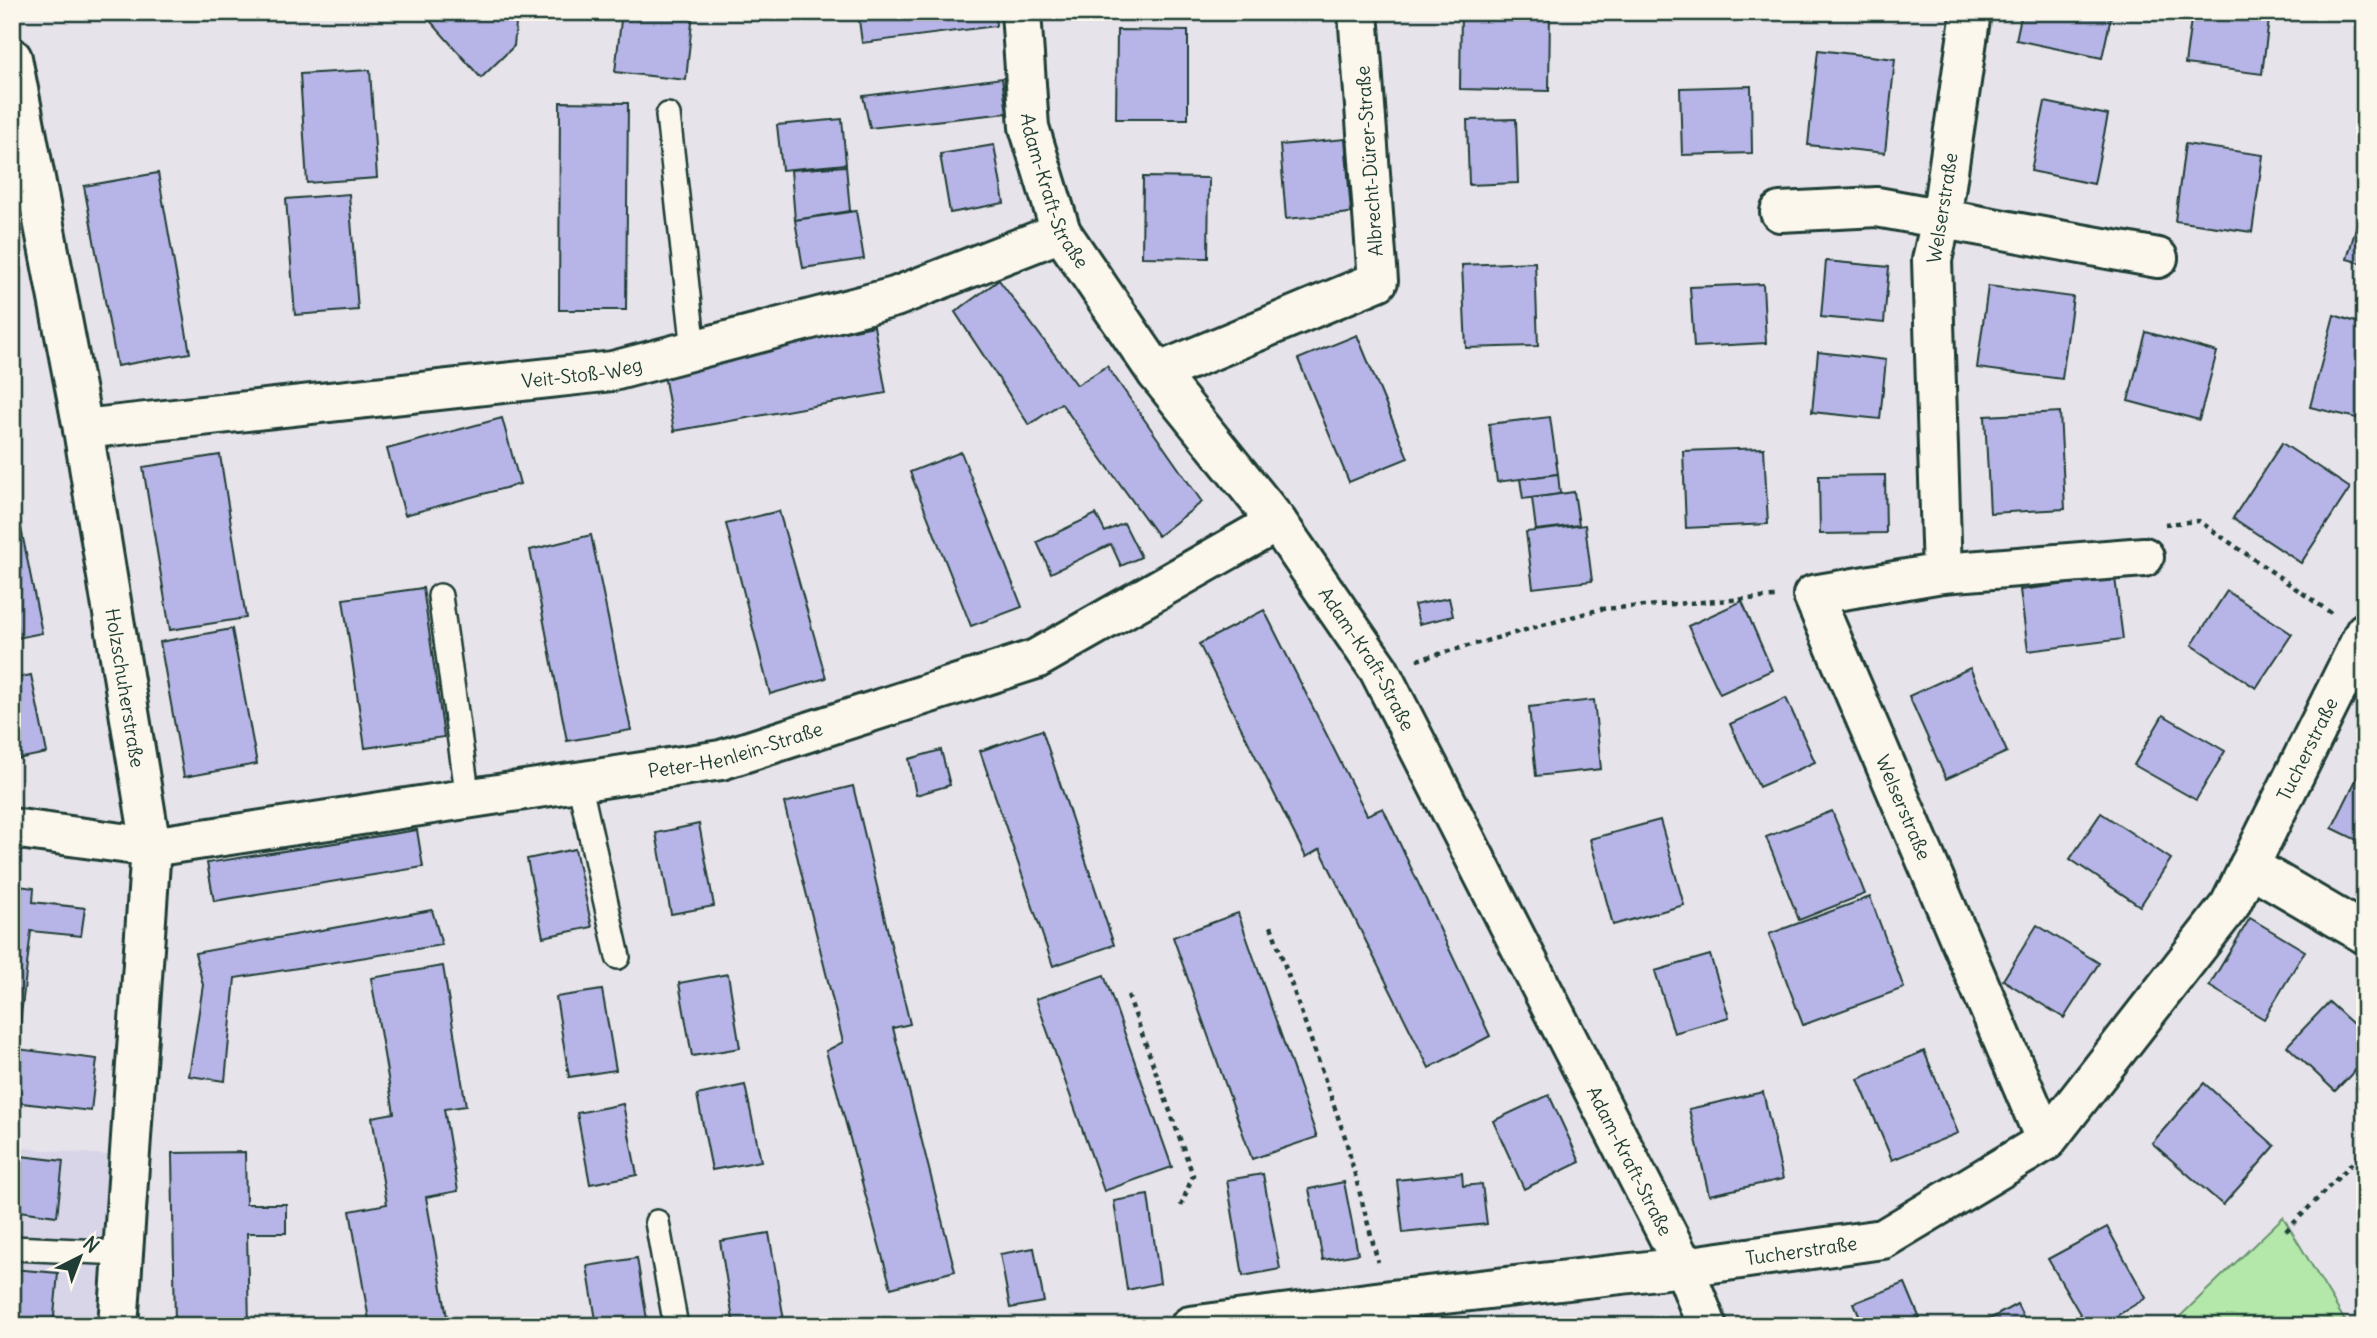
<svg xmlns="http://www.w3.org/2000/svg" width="2377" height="1338" viewBox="0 0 2377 1338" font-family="Delius,sans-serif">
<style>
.built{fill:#d9d5e9}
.green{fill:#b3e8aa;stroke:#69926f;stroke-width:2}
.building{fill:#b7b5e7;stroke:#1f3d34;stroke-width:2}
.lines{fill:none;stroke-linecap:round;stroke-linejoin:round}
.lane-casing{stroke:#1f3d34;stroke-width:28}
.street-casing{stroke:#1f3d34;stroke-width:44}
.path{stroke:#1f3d34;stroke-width:4.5;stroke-dasharray:5 5;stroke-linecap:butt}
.lane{stroke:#fbf7ec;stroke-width:23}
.street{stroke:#fbf7ec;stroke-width:38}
.labels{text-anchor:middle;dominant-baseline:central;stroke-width:7;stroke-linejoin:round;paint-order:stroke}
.street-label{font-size:19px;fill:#1f3d34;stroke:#fbf7ec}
</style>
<rect width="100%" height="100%" fill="#e7e3ea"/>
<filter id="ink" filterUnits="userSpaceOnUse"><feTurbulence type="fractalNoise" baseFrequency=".0143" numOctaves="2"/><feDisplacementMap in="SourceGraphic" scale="14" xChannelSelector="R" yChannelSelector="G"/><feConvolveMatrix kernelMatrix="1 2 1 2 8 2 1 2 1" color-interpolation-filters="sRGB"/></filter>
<g filter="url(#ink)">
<!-- built -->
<polygon class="built" points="12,1147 119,1156 108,1326 12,1326"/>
<!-- green -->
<polygon class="green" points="2283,1217 2348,1326 2170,1326"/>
<!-- building -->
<g class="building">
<polygon points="429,12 517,12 514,46 481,78 424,14"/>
<polygon points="622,12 693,12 686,80 615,72"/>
<polygon points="858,12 995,12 996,26 862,43"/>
<polygon points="1461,12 1550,12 1549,91 1460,89"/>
<polygon points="2022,12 2112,12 2102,58 2016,40"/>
<polygon points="2192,12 2270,12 2262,74 2185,64"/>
<polygon points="1117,30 1188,31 1188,119 1116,119"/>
<polygon points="1818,50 1895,59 1885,153 1808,145"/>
<polygon points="370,70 377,178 307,183 300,74"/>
<polygon points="1002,78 1007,113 870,128 863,96"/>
<polygon points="1751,86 1752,153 1682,155 1680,88"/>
<polygon points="560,102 628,103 626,310 559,310"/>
<polygon points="2045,102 2108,115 2094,184 2031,171"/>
<polygon points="842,119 846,164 782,170 777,125"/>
<polygon points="1516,119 1518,183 1469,185 1467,120"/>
<polygon points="1345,139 1351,213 1286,219 1280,145"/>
<polygon points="2185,144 2263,155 2252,232 2175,221"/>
<polygon points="994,145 1004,203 950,213 940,154"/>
<polygon points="846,166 850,211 795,220 791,170"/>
<polygon points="158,173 190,353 117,366 84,186"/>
<polygon points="1143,177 1209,178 1208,258 1142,257"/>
<polygon points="349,194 358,310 295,315 286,199"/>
<polygon points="2365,196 2365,264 2347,259"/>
<polygon points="856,211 864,259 803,268 795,220"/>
<polygon points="1826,261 1889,267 1884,323 1821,317"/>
<polygon points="1535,262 1538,346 1466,348 1462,265"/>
<polygon points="999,280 1077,385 1107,366 1202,502 1158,536 1061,403 1029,425 955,312"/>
<polygon points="1763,284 1766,343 1694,347 1690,287"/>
<polygon points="1988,286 2073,297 2062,379 1977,368"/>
<polygon points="2334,315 2365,325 2365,420 2310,407"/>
<polygon points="874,326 886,393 674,431 663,369"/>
<polygon points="2146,332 2217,352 2199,420 2128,401"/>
<polygon points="1357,335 1408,458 1349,482 1298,359"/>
<polygon points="1818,352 1886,360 1880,419 1812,412"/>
<polygon points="2060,412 2065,509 1990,513 1985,416"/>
<polygon points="1550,417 1558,474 1497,482 1489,424"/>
<polygon points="502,418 520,484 405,515 387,449"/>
<polygon points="2282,443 2350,488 2301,563 2233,518"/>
<polygon points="1764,448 1768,524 1686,528 1683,451"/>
<polygon points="961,452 1022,607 971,626 910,472"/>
<polygon points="220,455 246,618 170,630 143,467"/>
<polygon points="1558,474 1560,494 1523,499 1520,479"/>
<polygon points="1885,475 1886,533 1820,534 1819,476"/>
<polygon points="12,483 42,633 12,639"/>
<polygon points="1574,492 1579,525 1536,530 1532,498"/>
<polygon points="779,511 826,678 770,694 726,524"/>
<polygon points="1096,514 1105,532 1124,523 1141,557 1121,566 1111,544 1051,573 1037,542"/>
<polygon points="1585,525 1592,581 1533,588 1526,532"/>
<polygon points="591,535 631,730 567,741 530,550"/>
<polygon points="2115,578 2123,639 2028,651 2020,590"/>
<polygon points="423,588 444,737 365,748 343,599"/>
<polygon points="2227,591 2292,634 2256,688 2192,645"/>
<polygon points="1449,598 1453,616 1419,624 1414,605"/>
<polygon points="1742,601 1772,670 1720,694 1688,626"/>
<polygon points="1264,610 1367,815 1383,808 1490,1036 1429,1068 1320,849 1306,857 1199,644"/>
<polygon points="232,629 257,764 184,777 160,642"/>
<polygon points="1970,668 2007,752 1946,779 1909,696"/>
<polygon points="31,675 47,753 12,760 12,679"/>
<polygon points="1786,698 1815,762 1759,787 1730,724"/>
<polygon points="1594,700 1601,769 1536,776 1529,707"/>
<polygon points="2163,715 2225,751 2196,800 2134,765"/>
<polygon points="1042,730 1114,945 1053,966 980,751"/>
<polygon points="941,750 950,785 916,795 909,759"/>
<polygon points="2365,762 2365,844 2332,828"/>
<polygon points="853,786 910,1024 893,1028 955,1271 891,1288 826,1051 843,1042 784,803"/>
<polygon points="1832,811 1865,894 1799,920 1766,837"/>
<polygon points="2101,813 2171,859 2140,906 2070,859"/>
<polygon points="1660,820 1684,905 1613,925 1590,839"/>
<polygon points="699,824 714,906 671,914 656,833"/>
<polygon points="417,830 423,867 214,901 207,863"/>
<polygon points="575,849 592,927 543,937 527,859"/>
<polygon points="12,885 34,888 33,902 85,908 81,936 31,931 17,1049 97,1059 91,1111 13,1102 18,1060 12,1059"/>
<polygon points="1870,897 1904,988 1803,1025 1769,934"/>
<polygon points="432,910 442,945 235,978 225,1081 189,1076 203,985 195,953"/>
<polygon points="1238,913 1317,1137 1252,1159 1173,937"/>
<polygon points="2250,918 2305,951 2264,1019 2209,986"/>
<polygon points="2037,925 2099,963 2064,1018 2003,980"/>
<polygon points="1710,955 1729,1017 1674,1033 1655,971"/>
<polygon points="443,966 466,1106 444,1109 458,1191 426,1197 447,1317 393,1326 370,1326 350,1211 387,1204 372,1117 394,1113 371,978"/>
<polygon points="728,974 740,1048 692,1056 679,983"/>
<polygon points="1104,975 1172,1167 1104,1191 1036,999"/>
<polygon points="602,990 616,1070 569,1077 556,997"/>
<polygon points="2329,1002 2365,1035 2365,1060 2335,1091 2287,1046"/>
<polygon points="1924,1051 1958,1133 1892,1160 1858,1079"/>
<polygon points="2204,1083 2275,1146 2223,1205 2152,1143"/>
<polygon points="745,1085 761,1161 712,1170 697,1095"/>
<polygon points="1763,1092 1783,1179 1709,1195 1689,1109"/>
<polygon points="1549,1095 1580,1162 1524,1189 1493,1121"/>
<polygon points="623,1104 637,1175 590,1184 577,1113"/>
<polygon points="245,1152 246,1204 286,1204 286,1233 247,1233 249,1326 175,1326 172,1153"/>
<polygon points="12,1155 63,1161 57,1216 12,1210"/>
<polygon points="1462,1173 1463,1186 1482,1184 1487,1224 1403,1233 1397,1180"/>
<polygon points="1263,1174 1280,1269 1243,1276 1227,1180"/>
<polygon points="1344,1182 1358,1254 1323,1260 1309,1189"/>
<polygon points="1148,1195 1160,1283 1127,1290 1114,1201"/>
<polygon points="2107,1227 2146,1298 2100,1326 2087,1326 2048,1259"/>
<polygon points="769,1233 784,1320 734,1326 720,1241"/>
<polygon points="1034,1248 1044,1302 1010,1308 1000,1254"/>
<polygon points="637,1258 648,1326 597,1326 587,1266"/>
<polygon points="12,1269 58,1273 53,1326 12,1326"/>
<polygon points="1905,1283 1923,1326 1864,1326 1854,1303"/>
<polygon points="2017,1304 2028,1326 1977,1326"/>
</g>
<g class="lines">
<!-- lane casing -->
<g class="lane-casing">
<g id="lane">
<polyline points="668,115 694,350"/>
<polyline points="440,596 468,799"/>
<polyline points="579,782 618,957"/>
<polyline points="657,1222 676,1326"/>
<polyline points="12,1248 123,1253"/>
</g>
</g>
<!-- street casing -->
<g class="street-casing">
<g id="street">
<path id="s1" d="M1021 12 1029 127 1061 232 1157 373 1277 522 1379 670 1684 1267 1707 1326"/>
<path id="s2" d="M1971 12 1941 220 1932 260 1942 573 1813 595 2046 1141"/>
<path id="s3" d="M12 58 83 429 151 847 118 1326"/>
<polyline points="1780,212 1877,207 2158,258"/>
<polyline points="1157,373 1378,281 1358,12"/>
<path id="s4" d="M83 429 613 371 895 297 1061 232"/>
<polyline points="1942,573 2144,557"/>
<path id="s5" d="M12 828 151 847 721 760 1036 659 1277 522"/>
<polyline points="2249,866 2365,934"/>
<path id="s6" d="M1190 1326 1391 1300 1684 1267 1883 1239 2046 1141 2230 905 2365 632"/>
</g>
</g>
<!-- path -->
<g class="path">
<polyline points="2165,524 2199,521 2331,613"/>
<polyline points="1417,660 1601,609 1775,597"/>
<polyline points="1271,926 1345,1137 1378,1262"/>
<polyline points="1128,995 1193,1175 1181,1206"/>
<polyline points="2286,1231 2365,1150"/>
</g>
<!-- lane -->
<use href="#lane" class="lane"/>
<!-- street -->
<use href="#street" class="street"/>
</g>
</g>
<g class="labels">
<!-- street labels -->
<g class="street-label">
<text transform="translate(1369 161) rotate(-94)">Albrecht-Dürer-Straße</text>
<text stroke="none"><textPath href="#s1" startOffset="184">Adam-Kraft-Straße</textPath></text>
<text transform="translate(1942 208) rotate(-81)">Welserstraße</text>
<text stroke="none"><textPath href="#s4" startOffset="502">Veit-Stoß-Weg</textPath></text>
<text stroke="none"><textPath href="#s1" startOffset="751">Adam-Kraft-Straße</textPath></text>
<text stroke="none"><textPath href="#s3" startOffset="640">Holzschuherstraße</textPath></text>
<text stroke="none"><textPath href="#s5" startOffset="733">Peter-Henlein-Straße</textPath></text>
<text stroke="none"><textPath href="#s6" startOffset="1362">Tucherstraße</textPath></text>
<text stroke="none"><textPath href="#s2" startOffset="926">Welserstraße</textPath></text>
<text stroke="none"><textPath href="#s1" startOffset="1318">Adam-Kraft-Straße</textPath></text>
<text stroke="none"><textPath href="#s6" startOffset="616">Tucherstraße</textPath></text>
</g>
</g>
<!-- margin -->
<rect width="2377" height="1338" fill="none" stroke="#fbf7ec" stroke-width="42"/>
<rect x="21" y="21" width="2335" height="1296" fill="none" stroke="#1f3d34" stroke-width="2.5" filter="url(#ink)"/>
<!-- north arrow -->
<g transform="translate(80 1257) rotate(42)" stroke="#fbf7ec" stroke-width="5" paint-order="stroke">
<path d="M0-5L12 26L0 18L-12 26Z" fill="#1f3d34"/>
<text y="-10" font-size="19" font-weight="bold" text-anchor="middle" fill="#1f3d34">N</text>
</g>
</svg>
